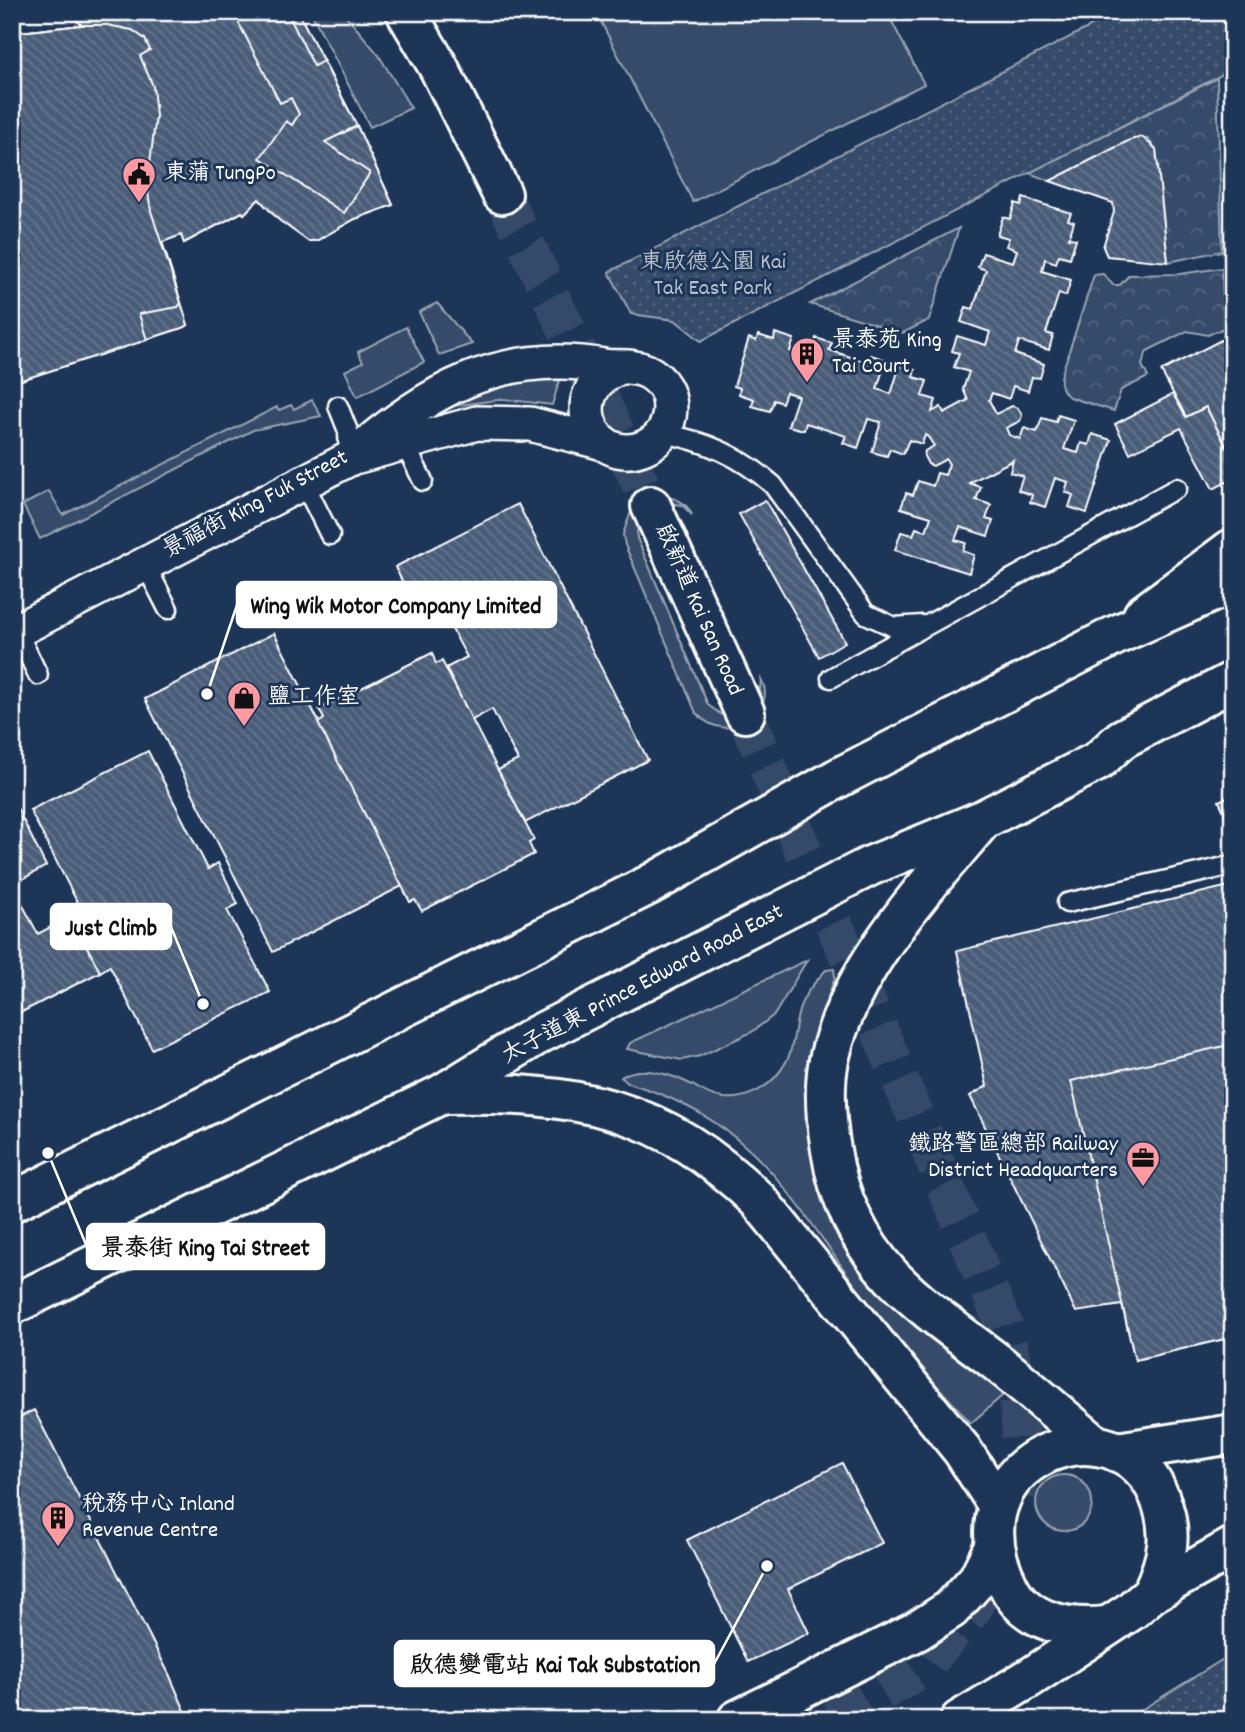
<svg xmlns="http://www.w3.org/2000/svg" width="1245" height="1732" viewBox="0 0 1245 1732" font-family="Dekko,'LXGW WenKai TC',sans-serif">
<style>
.grass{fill:#364b69;stroke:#9aa5b4;stroke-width:2}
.forest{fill:url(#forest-crowns);stroke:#9aa5b4;stroke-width:2}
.park{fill:url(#park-dots);stroke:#9aa5b4;stroke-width:2}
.building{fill:url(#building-back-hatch);stroke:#fff;stroke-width:2}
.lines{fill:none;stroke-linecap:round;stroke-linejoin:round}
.secondary-tunnel{stroke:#344968;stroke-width:38;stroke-dasharray:38 19;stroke-linecap:butt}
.service-casing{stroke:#fff;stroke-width:23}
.minor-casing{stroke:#fff;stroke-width:38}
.secondary-casing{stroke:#fff;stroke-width:44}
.primary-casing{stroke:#fff;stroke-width:44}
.service{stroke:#1d3557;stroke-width:18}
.minor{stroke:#1d3557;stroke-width:33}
.secondary{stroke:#1d3557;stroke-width:38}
.primary{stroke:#1d3557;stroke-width:38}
.labels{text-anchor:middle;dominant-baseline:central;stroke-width:6;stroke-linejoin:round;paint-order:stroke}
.poi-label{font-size:23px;fill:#fff;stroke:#1d3557;text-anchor:start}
.park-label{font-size:23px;fill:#b9c0ca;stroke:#1d3557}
.street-label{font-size:23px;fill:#fff;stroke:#1d3557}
.leader{fill:none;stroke:#fff;stroke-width:2.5}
.callout-dot{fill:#fff;stroke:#1d3557;stroke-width:2.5}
.callout{fill:#fff;stroke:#fff;stroke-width:2.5}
.callout-label{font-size:24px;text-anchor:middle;font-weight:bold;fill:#111}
</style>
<defs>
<pattern id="forest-crowns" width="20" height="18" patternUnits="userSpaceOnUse" patternTransform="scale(1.75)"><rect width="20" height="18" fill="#364b69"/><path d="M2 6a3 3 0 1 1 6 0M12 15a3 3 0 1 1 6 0" fill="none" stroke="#546680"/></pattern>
<pattern id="park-dots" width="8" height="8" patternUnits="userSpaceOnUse" patternTransform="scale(1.75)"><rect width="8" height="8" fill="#364b69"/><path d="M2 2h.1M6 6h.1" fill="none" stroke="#546680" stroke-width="1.8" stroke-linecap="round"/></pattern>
<pattern id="building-back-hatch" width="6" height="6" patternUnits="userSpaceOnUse" patternTransform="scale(1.75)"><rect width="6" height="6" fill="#4a5d79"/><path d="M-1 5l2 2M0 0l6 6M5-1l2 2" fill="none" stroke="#65758d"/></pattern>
</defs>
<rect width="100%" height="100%" fill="#1d3557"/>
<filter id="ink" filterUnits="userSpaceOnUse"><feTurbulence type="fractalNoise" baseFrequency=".0143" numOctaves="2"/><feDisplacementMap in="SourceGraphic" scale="14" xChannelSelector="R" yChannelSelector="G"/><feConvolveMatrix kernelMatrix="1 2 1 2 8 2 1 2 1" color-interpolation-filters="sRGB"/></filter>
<g filter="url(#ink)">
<!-- grass -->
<g class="grass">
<polygon points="311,12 343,12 378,54 411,108 370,127"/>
<polygon points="596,12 887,12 924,84 693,202"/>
<polygon points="437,303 472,344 439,355 419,312"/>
<polygon points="406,327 424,362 357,397 345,371 363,362 358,352"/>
<polygon points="561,376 552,405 503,399 447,407 482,386"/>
<polygon points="312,400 321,416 253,430 40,539 23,505 49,491 63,515 277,407 279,410 291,405 294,409"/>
<path d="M656 496C671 496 686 500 692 515L682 505 663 502 638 519 637 538 708 705 722 715 731 717 759 700 761 679C779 711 729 749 696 713L625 545 623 534 632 509Z"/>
<polygon points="807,960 775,1014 752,1032 700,1056 682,1060 627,1049 630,1043"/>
<path d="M834 969 835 977 816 1032 805 1122 826 1205 1010 1389 971 1423C940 1388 905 1354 877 1316 800 1213 762 1121 628 1083L621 1077C643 1061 683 1079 703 1091 735 1109 772 1091 788 1058 796 1040 794 1017 803 1000 808 989 818 979 826 970Z"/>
<circle cx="1064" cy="1503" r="28"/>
</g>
<!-- forest -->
<g class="forest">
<polygon points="1217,78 1222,251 1168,262 1156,149 1148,139 1130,140 1050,181 1029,173"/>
<polygon points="959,228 929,320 903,333 810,304"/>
<path d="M1222 268 1224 328 1208 335 1187 331 1147 351 1142 365 1148 377 1121 390 1114 411 1069 397C1061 390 1059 383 1062 373L1094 275 1103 274 1113 285H1120L1129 275 1180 274Z"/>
</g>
<!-- park -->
<g class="park">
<polygon points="1119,12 1233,12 1233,262 1227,72 701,341 675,320 631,314 609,272"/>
<polygon points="1233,1653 1233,1720 1125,1720"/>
</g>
<!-- building -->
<g class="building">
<polygon points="76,12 298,12 357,126 393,205 355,219 316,241 308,241 279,220 259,199 244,214 242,212 184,243 181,235 162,242 188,325 185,327 12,383 12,33 82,25 73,17"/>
<polygon points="76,12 298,12 357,126 393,205 355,219 316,241 308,241 279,220 259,199 244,214 242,212 184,243 181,235 162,242 188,325 185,327 12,383 12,33 82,25 73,17"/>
<polygon points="233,12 287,12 314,66 323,61 357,126 325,142 370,173 344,213 260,158 286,121 292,125 299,114 291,98 280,103"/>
<polygon points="82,25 107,25 132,30 145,39 150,50 140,56 153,86 156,116 147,186 151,211 181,303 178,307 139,314 147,340 12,383 12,33"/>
<polygon points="1142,137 1156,149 1168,262 1107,256 1103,247 1114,212 1113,203 1050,181 1130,140"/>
<polygon points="1023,198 1071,213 1068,220 1074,222 1069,238 1076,239 1070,258 1059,255 1056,263 1045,259 1042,271 1071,280 1066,296 1059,293 1046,333 1053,335 1049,350 1019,341 1015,354 1044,364 1040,378 1032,377 1028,391 1013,386 1009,399 992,393 989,400 996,414 1012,406 1018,408 1022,415 1020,421 1006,428 1009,435 1020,439 1024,428 1037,432 1042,418 1056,422 1058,415 1074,420 1064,449 1078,453 1081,443 1089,445 1092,434 1111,440 1087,513 1069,507 1073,495 1065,492 1068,482 1055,478 1045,507 1030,502 1032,495 1018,490 1023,476 1010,472 1013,460 969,483 981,487 976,500 991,505 986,519 993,521 988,536 960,527 955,540 966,543 963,551 974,555 969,573 895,550 901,532 913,535 916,528 926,531 931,517 901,508 906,493 913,495 918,481 933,486 937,473 945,475 949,464 946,459 933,466 928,464 924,456 925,451 934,446 928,437 925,435 922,444 909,440 903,454 890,449 887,456 872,452 881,422 868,419 858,448 843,443 846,436 806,423 804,430 788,426 798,396 786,392 782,403 774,400 770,411 752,406 754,399 739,394 740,388 734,386 749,338 756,341 758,335 774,340 775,333 794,339 790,351 798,353 795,363 807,367 816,338 832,343 829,350 869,363 871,355 886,360 877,389 891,394 900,365 915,370 913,377 927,381 922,396 936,400 932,412 941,407 944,413 968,400 963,389 969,372 954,367 959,353 952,351 957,336 986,345 990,332 961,322 966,307 973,309 986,270 978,267 983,253 1013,262 1017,250 1006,246 1009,238 997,235 1003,217 1010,219 1015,203 1021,205"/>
<polygon points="1225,338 1233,339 1233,460 1206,407 1186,417 1161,371"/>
<polygon points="1173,394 1186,417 1206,407 1233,460 1233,479 1213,489 1181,428 1130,453 1115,424"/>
<polygon points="765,500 845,642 819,657 739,514"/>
<polygon points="518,504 648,760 525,823 498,770 518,760 492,709 472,720 446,668 467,657 440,607 420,617 395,567"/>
<polygon points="274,633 402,886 273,952 145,699"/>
<polygon points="432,653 436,664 442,661 525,823 534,840 529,843 534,854 422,911 415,900 410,902 318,723 324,719 319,709"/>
<polygon points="148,751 208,869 218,863 238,904 227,910 270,992 152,1049 110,966 100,972 80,934 91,929 30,810"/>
<polygon points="1233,794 1233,818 1228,820 1219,801"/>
<polygon points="12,798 46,866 12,885 38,934 71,916 100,972 12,1017"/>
<polygon points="1233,885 1233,1337 1135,1360 1122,1305 1076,1312 970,1096 987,1086 957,951"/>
<polygon points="1233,1044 1233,1337 1135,1360 1071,1081"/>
<polygon points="34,1410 169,1674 189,1720 12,1720 12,1421"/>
<polygon points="842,1463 882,1543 788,1589 809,1633 748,1662 687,1540"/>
</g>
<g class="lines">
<!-- secondary-tunnel -->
<g class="secondary-tunnel">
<polyline points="502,194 651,506"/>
<path d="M745 713 1004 1325C1017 1381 1028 1443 1015 1500"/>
<polyline points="833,1720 922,1669 973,1609 984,1586"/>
</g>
<!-- service casing -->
<g class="service-casing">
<g id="service">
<polyline points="338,406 348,431 349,459"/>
<path d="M662 433C706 441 740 456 773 485L866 614 894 627 922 625"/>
<polyline points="404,443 423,481"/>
<polyline points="303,481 330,535"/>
<polyline points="145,564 168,609"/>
<polyline points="17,631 38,675"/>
<polyline points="831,678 1177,488"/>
<polyline points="1067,903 1233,865"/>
</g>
</g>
<!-- minor casing -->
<g class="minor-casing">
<g id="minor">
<polyline points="358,456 477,423 530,424 604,443"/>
<path d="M12 633 349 459C425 392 500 348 604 366 618 368 633 365 646 371 679 386 677 433 645 447 593 470 559 390 619 368"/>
</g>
</g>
<!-- secondary casing -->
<g class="secondary-casing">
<g id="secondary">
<polyline points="406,12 439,68 502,194"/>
<polyline points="651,506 745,713"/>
<polyline points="1143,615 1233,548"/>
<polyline points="1117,1452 1233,1434"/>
<path d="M1106 1626C1070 1630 1027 1623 1009 1587 943 1460 1117 1392 1159 1496 1174 1532 1168 1559 1152 1593"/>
<polyline points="737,1720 917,1631 951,1609 978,1579 994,1547"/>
<polyline points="960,1720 1031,1677 1131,1611 1152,1593 1233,1547"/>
</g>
</g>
<!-- primary casing -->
<g class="primary-casing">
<g id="primary">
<path d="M979 824C921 893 849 969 829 1060 823 1089 826 1120 831 1150 838 1197 859 1242 892 1277 924 1310 963 1336 999 1364 1033 1391 1064 1419 1097 1446"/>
<path d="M445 1094C578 1092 660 1105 759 1201L962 1450 997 1504"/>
<polyline points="12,1202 649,885 838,778 1116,635 1233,583"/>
<polyline points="12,1305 442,1094 539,1034 870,866 982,820 1098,761 1122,739 1233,681"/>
</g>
</g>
<!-- service -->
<use href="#service" class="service"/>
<!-- minor -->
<use href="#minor" class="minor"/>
<!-- secondary -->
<use href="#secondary" class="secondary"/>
<!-- primary -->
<use href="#primary" class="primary"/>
</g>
</g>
<!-- icons -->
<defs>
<g id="civic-pin" transform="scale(1.75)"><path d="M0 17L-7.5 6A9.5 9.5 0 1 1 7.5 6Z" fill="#ff9aa2" stroke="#1d3557"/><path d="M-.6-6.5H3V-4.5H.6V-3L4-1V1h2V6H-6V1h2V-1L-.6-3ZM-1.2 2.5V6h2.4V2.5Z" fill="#111"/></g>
<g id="building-pin" transform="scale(1.75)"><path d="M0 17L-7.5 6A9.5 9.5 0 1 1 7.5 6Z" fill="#ff9aa2" stroke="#1d3557"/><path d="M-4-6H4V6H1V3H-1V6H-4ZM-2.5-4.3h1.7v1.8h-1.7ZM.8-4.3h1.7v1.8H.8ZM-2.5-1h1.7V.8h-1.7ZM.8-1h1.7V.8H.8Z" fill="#111"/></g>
<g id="shop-pin" transform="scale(1.75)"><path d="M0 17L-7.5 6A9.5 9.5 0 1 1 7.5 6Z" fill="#ff9aa2" stroke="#1d3557"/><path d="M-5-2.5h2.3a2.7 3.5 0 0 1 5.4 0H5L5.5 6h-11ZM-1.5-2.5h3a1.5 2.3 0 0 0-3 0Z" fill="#111"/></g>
<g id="office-pin" transform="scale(1.75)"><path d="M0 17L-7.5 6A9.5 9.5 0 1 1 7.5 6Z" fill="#ff9aa2" stroke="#1d3557"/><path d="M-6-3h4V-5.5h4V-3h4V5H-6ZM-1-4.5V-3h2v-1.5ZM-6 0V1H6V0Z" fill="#111"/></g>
</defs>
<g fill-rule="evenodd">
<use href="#civic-pin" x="139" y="174"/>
<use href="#building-pin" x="807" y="354"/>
<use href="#shop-pin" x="244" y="698"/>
<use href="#office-pin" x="1143" y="1158"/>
<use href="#building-pin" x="58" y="1518"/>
</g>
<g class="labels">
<!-- poi labels -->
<g class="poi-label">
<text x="164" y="174">東蒲 TungPo</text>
<text x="832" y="341">景泰苑 King<tspan x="832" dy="26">Tai Court</tspan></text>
<text x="268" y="698">鹽工作室</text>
<text x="1118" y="1145" text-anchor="end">鐵路警區總部 Railway<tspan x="1118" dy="26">District Headquarters</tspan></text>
<text x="82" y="1505">稅務中心 Inland<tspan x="82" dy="26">Revenue Centre</tspan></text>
</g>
<!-- park labels -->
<g class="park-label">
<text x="713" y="263">東啟德公園 Kai<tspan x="713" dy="26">Tak East Park</tspan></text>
</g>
<!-- street labels -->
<g class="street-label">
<text transform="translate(256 505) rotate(-28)">景福街 King Fuk Street</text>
<text transform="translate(698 610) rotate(66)">啟新道 Kai San Road</text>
<text transform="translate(643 985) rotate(-28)">太子道東 Prince Edward Road East</text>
</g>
</g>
<!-- callouts -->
<path class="leader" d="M207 694L237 605M203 1004L171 927M48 1153L87 1247M767 1566L714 1664"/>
<g class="callout-dot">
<circle cx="207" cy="694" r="7"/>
<circle cx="203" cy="1004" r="7"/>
<circle cx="48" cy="1153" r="7"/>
<circle cx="767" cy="1566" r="7"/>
</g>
<g class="callout">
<rect x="237" y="582" width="319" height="45" rx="7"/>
<rect x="51" y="904" width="120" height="45" rx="7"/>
<rect x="87" y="1224" width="237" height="45" rx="7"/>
<rect x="395" y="1641" width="319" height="45" rx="7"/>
</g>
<g class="callout-label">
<text x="396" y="613">Wing Wik Motor Company Limited</text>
<text x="111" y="935">Just Climb</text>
<text x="205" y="1255">景泰街 King Tai Street</text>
<text x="555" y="1672">啟德變電站 Kai Tak Substation</text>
</g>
<!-- margin -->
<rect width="1245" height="1732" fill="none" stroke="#1d3557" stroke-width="42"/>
<rect x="21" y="21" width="1203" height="1690" fill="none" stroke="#fff" stroke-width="2.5" filter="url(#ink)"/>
</svg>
